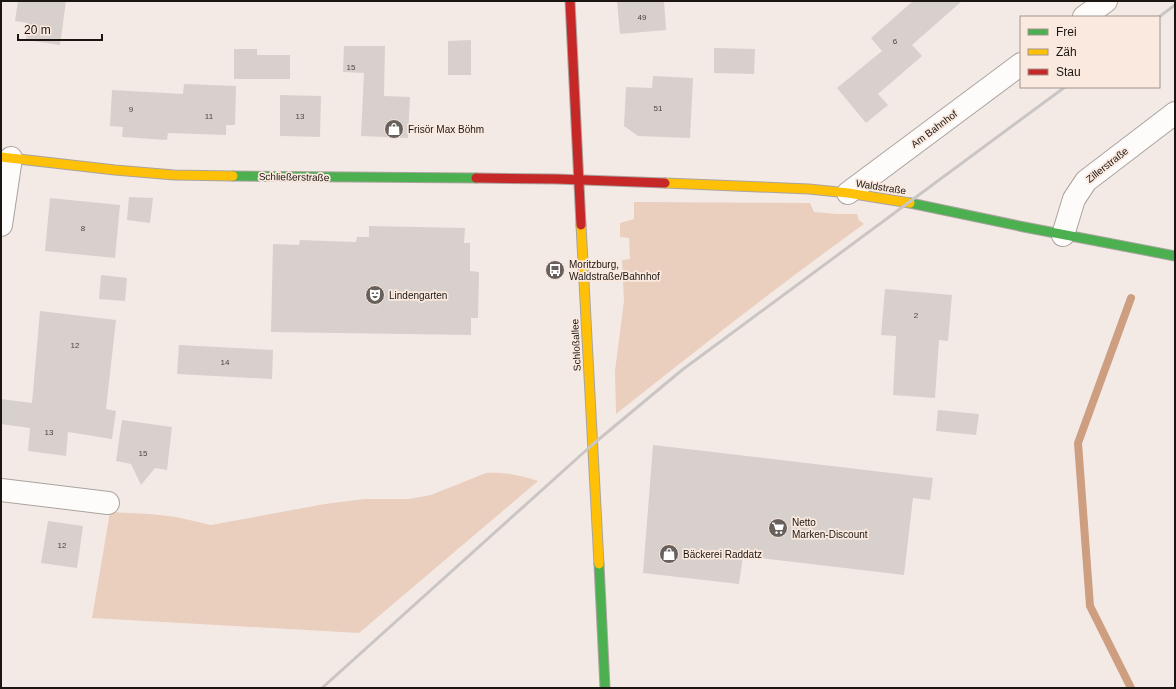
<svg xmlns="http://www.w3.org/2000/svg" width="1176" height="689" viewBox="0 0 1176 689" font-family="Arial,sans-serif">
<style>
.green{fill:#eacebe}
.lines{fill:none;stroke-linecap:round;stroke-linejoin:round}
.stream{stroke:#ce9e81;stroke-width:8}
.building{fill:#d8d0cc}
.street-casing{stroke:#aaa39f;stroke-width:24}
.fast-casing{stroke:#aaa39f;stroke-width:11}
.slow-casing{stroke:#aaa39f;stroke-width:11}
.jam-casing{stroke:#aaa39f;stroke-width:11}
.street{stroke:#fdfcfb;stroke-width:22}
.fast{stroke:#4caf50;stroke-width:9}
.slow{stroke:#ffc107;stroke-width:9}
.jam{stroke:#c62828;stroke-width:9}
.rail{stroke:#c9c6c5;stroke-width:3}
.labels{text-anchor:middle;dominant-baseline:central;stroke-width:3.5;stroke-linejoin:round;paint-order:stroke}
.number-label{font-size:8px;fill:#4b4440}
.poi-label{font-size:10px;fill:#1c1612;stroke:#fae9df;text-anchor:start}
.street-label{font-size:10px;fill:#1c1612;stroke:#fae9df}
</style>
<rect width="100%" height="100%" fill="#f4eae5"/>
<!-- green -->
<g class="green">
<path d="M634 202 810 203 814 212 837 214H857L859 220 864 224C779 285 698 349 616 414L615 371 624 301 622 260 630 259 629 238 620 237V223L634 219Z"/>
<path d="M486 473C506 472 519 475 538 481L359 633 92 618 110 512 150 514 176 517 211 525 325 504 364 499H408L431 495Z"/>
</g>
<g class="lines">
<!-- stream -->
<polyline class="stream" points="1131,298 1078,443 1090,606 1131,688"/>
</g>
<!-- building -->
<g class="building">
<polygon points="18,1 66,1 60,45 26,40 28,23 15,21"/>
<polygon points="617,1 664,1 666,30 620,34"/>
<polygon points="913,1 962,1 912,45 922,56 878,94 888,105 866,123 837,88 882,51 871,38"/>
<polygon points="471,40 471,75 448,75 448,41"/>
<polygon points="344,46 385,46 384,96 410,97 408,138 361,136 364,73 343,72"/>
<polygon points="714,48 755,49 754,74 714,73"/>
<polygon points="234,49 257,49 257,55 290,55 290,79 234,79"/>
<polygon points="653,76 693,78 690,138 638,136 624,126 626,87 652,88"/>
<polygon points="184,84 236,86 235,125 226,125 226,135 168,133 167,140 122,137 123,127 110,126 112,90 183,94"/>
<polygon points="280,95 321,96 320,137 280,136"/>
<polygon points="129,197 153,198 150,223 127,220"/>
<polygon points="50,198 120,205 115,258 45,251"/>
<polygon points="369,226 465,228 464,243 470,243 470,271 479,272 478,318 471,318 471,335 271,332 273,244 299,245 300,240 356,242 357,237 369,237"/>
<polygon points="101,275 127,278 125,301 99,299"/>
<polygon points="885,289 952,295 948,341 939,340 935,398 893,395 896,336 881,335"/>
<polygon points="40,311 116,320 106,409 116,411 112,439 68,432 66,456 28,451 30,428 1,424 1,399 32,403"/>
<polygon points="179,345 273,350 272,379 177,374"/>
<polygon points="938,410 979,414 976,435 936,431"/>
<polygon points="122,420 172,427 167,470 155,468 141,485 131,464 116,461"/>
<polygon points="653,445 933,478 930,500 913,498 904,575 743,556 739,584 643,573"/>
<polygon points="48,521 83,526 77,568 41,563"/>
</g>
<g class="lines">
<!-- street casing -->
<g class="street-casing">
<g id="street">
<polyline points="1084,17 1106,1"/>
<polyline points="848,193 1021,64"/>
<polyline points="1,225 11,158"/>
<polyline points="1063,235 1074,199 1086,181 1175,113"/>
<polyline points="1,490 108,503"/>
</g>
</g>
<!-- fast casing -->
<g class="fast-casing">
<g id="fast">
<polyline points="233,176 476,178"/>
<polyline points="910,203 1024,227 1175,256"/>
<polyline points="599,564 605,688"/>
</g>
</g>
<!-- slow casing -->
<g class="slow-casing">
<g id="slow">
<polyline points="1,157 115,170 174,175 233,176"/>
<polyline points="665,183 809,189 848,193 910,203"/>
<polyline points="581,225 599,564"/>
</g>
</g>
<!-- jam casing -->
<g class="jam-casing">
<g id="jam">
<polyline points="570,1 581,225"/>
<polyline points="476,178 556,179 665,183"/>
</g>
</g>
<!-- street -->
<use href="#street" class="street"/>
<!-- fast -->
<use href="#fast" class="fast"/>
<!-- slow -->
<use href="#slow" class="slow"/>
<!-- jam -->
<use href="#jam" class="jam"/>
<!-- rail -->
<g class="rail">
<polyline points="1159,17 1175,5"/>
<polyline points="322,688 592,445 682,370 1065,87"/>
</g>
</g>
<!-- icons -->
<defs>
<g id="shop-disc" transform="scale(1)"><circle r="9.5" fill="#68605c" stroke="#fae9df"/><path d="M-5-2.5h2.3a2.7 3.5 0 0 1 5.4 0H5L5.5 6h-11ZM-1.5-2.5h3a1.5 2.3 0 0 0-3 0Z" fill="#fff"/></g>
<g id="bus-disc" transform="scale(1)"><circle r="9.5" fill="#68605c" stroke="#fae9df"/><path d="M-5-6H5V4H4V6H2V4H-2V6H-4V4H-5ZM-3.5-4V0h7V-4ZM-3.5 1.2v1.5H-2V1.2ZM2 1.2v1.5H3.5V1.2Z" fill="#fff"/></g>
<g id="theatre-disc" transform="scale(1)"><circle r="9.5" fill="#68605c" stroke="#fae9df"/><path d="M-5-5.5Q0-4 5-5.5V0Q5 5 0 6Q-5 5-5 0ZM-3.3-2.5H-1v1.5H-3.3ZM1-2.5H3.3v1.5H1ZM-2.8 1Q0 5.5 2.8 1Z" fill="#fff"/></g>
<g id="supermarket-disc" transform="scale(1)"><circle r="9.5" fill="#68605c" stroke="#fae9df"/><path d="M-6-5.5h2.5l.6 2H6L4.5 2H-2.5L-4.4-4H-6ZM-1.5 3.2a1.3 1.3 0 1 0 .1 0ZM3 3.2a1.3 1.3 0 1 0 .1 0Z" fill="#fff"/></g>
</defs>
<g fill-rule="evenodd">
<use href="#shop-disc" x="394" y="129"/>
<use href="#bus-disc" x="555" y="270"/>
<use href="#theatre-disc" x="375" y="295"/>
<use href="#supermarket-disc" x="778" y="528"/>
<use href="#shop-disc" x="669" y="554"/>
</g>
<g class="labels">
<!-- number labels -->
<g class="number-label">
<text x="642" y="17">49</text>
<text x="895" y="41">6</text>
<text x="351" y="67">15</text>
<text x="658" y="108">51</text>
<text x="131" y="109">9</text>
<text x="209" y="116">11</text>
<text x="300" y="116">13</text>
<text x="83" y="228">8</text>
<text x="916" y="315">2</text>
<text x="75" y="345">12</text>
<text x="225" y="362">14</text>
<text x="49" y="432">13</text>
<text x="143" y="453">15</text>
<text x="62" y="545">12</text>
</g>
<!-- poi labels -->
<g class="poi-label">
<text x="408" y="129">Frisör Max Böhm</text>
<text x="569" y="264">Moritzburg,<tspan x="569" dy="12">Waldstraße/Bahnhof</tspan></text>
<text x="389" y="295">Lindengarten</text>
<text x="792" y="522">Netto<tspan x="792" dy="12">Marken-Discount</tspan></text>
<text x="683" y="554">Bäckerei Raddatz</text>
</g>
<!-- street labels -->
<g class="street-label">
<text transform="translate(934 129) rotate(-37)">Am Bahnhof</text>
<text transform="translate(1107 165) rotate(-38)">Zillerstraße</text>
<text transform="translate(294 177) rotate(1)">Schließerstraße</text>
<text transform="translate(881 187) rotate(9)">Waldstraße</text>
<text transform="translate(576 345) rotate(-93)">Schloßallee</text>
</g>
</g>
<!-- border -->
<rect width="1176" height="689" fill="none" stroke="#1c1612" stroke-width="4"/>
<!-- legend -->
<rect x="1020" y="16" width="140" height="72" fill="#fae9df" stroke="#a1958d"/>
<rect x="1028" y="29" width="20" height="6" fill="#4caf50" stroke="#a1958d"/>
<text x="1056" y="36" font-size="12" fill="#1c1612">Frei</text>
<rect x="1028" y="49" width="20" height="6" fill="#ffc107" stroke="#a1958d"/>
<text x="1056" y="56" font-size="12" fill="#1c1612">Zäh</text>
<rect x="1028" y="69" width="20" height="6" fill="#c62828" stroke="#a1958d"/>
<text x="1056" y="76" font-size="12" fill="#1c1612">Stau</text>
<!-- scale -->
<path d="M18 34v6h84v-6" fill="none" stroke="#1c1612" stroke-width="2"/>
<text x="24" y="34" font-size="12" fill="#1c1612" stroke="#fae9df" stroke-width="3" paint-order="stroke">20 m</text>
</svg>
